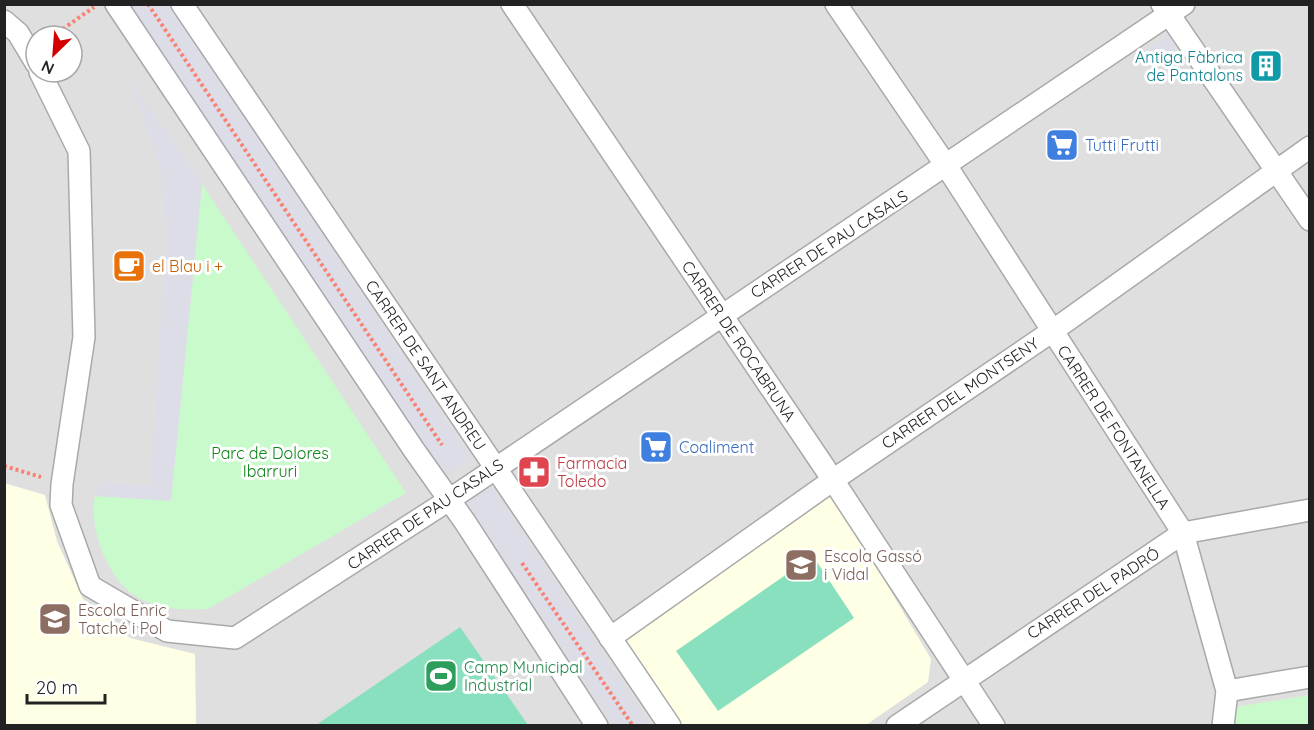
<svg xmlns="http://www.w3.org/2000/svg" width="1314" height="730" viewBox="0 0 1314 730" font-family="Quicksand,sans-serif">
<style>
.residential{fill:#e0dfdf;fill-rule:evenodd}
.education{fill:#ffffe5}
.park{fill:#c8facc}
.pitch{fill:#88e0be}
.plaza{fill:#dddde8}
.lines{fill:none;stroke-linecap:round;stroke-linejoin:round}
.street-casing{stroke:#a9a9a9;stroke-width:24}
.path{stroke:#fa8072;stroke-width:4;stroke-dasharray:3 3;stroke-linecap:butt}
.street{stroke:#fff;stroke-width:21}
.labels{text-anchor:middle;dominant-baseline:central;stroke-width:6;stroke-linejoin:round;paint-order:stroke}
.culture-label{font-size:16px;fill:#0d838f;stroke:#fff;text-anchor:end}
.shop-label{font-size:16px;fill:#366cbe;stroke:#fff;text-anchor:start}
.street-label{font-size:16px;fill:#222;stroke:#fff}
.food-label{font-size:16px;fill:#c56008;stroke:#fff;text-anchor:start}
.park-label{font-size:16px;fill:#0c8416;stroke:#fff}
.health-label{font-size:16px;fill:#be3a42;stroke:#fff;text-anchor:start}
.education-label{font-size:16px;fill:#785e54;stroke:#fff;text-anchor:start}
.leisure-label{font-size:16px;fill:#27864d;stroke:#fff;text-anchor:start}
</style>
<rect width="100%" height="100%" fill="#f2efe9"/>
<!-- residential -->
<path class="residential" d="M5 5H1309V725H5ZM36 36H72V72H36Z"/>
<!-- education -->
<g class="education">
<polygon points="4,483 45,495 57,541 83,599 130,638 195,654 196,725 5,725"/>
<polygon points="831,490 931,659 928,682 866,725 679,725 621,640"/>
</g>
<!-- park -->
<g class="park">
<path d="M202 184 406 493 208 609C186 610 166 610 145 601 110 587 88 531 95 496L171 500Z"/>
<polygon points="1309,695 1309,725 1233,726 1236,707"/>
</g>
<!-- pitch -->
<g class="pitch">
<polygon points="813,556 854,618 718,711 676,651"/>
<polygon points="460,627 528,725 316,725"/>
</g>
<!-- plaza -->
<g class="plaza">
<polygon points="130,5 171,5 469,455 468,461 446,475 439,471"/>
<polygon points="1170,34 1181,63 1138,55"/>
<polygon points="128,76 202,184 171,501 95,496 101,482 151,486 166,233 160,166"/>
<polygon points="487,485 493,488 651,725 613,725 574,664 463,507 463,499"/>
</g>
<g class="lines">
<!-- street casing -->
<g class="street-casing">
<g id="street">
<polyline points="116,4 414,450 465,522 597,726"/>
<polyline points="182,4 670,726"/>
<polyline points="512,4 833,480 994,726"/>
<polyline points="836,4 947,167 1183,533 1227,691 1223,726"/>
<polyline points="1162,4 1310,220"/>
<polyline points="4,21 18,33 36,63"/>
<polyline points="40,72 79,151 84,337 62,484 61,505 90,586 167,631 235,638 449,500 1184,4"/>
<polyline points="610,638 833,480 1051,332 1310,147"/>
<polyline points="1227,691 1310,677"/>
<polyline points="897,726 1183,533 1310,510"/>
</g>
</g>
<!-- path -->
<g class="path">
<polyline points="148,4 442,445"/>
<polyline points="53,36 94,7"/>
<polyline points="4,466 41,477"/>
<polyline points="522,563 633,726"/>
</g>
<!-- street -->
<use href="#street" class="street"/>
</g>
<!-- icons -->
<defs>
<g id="building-square" transform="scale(1.725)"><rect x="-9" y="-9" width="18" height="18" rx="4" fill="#0f9aa8" stroke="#fff"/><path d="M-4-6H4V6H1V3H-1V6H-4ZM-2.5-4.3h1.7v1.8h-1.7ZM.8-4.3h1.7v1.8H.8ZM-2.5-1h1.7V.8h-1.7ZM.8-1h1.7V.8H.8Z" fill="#fff"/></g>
<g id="supermarket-square" transform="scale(1.725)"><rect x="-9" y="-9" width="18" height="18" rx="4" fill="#3f7fe0" stroke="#fff"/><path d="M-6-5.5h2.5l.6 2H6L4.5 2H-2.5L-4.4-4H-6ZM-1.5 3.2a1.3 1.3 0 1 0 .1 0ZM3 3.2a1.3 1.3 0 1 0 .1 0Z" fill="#fff"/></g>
<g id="cafe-square" transform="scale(1.725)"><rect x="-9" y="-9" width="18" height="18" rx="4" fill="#e8710a" stroke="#fff"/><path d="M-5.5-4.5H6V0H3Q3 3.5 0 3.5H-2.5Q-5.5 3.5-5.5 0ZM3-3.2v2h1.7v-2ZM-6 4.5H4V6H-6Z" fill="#fff"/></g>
<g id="pharmacy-square" transform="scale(1.725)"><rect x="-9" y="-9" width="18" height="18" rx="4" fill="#e0444e" stroke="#fff"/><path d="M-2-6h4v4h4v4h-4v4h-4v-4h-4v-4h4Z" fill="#fff"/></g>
<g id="school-square" transform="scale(1.725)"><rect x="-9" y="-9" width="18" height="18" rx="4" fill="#8d6e63" stroke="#fff"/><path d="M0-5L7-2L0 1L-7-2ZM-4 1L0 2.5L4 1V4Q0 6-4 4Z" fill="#fff"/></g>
<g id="stadium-square" transform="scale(1.725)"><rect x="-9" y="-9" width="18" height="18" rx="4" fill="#2e9e5b" stroke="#fff"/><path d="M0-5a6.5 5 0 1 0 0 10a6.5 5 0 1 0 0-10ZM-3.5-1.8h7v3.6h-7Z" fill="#fff"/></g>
</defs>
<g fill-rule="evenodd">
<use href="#building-square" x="1266" y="66"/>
<use href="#supermarket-square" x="1062" y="145"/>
<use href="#cafe-square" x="129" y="266"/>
<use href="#supermarket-square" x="656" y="447"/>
<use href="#pharmacy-square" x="534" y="472"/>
<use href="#school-square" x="801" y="565"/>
<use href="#school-square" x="55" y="619"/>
<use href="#stadium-square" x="441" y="676"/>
</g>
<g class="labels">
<!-- culture labels -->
<g class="culture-label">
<text x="1243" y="57">Antiga Fàbrica<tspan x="1243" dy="18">de Pantalons</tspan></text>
</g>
<!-- shop labels -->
<g class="shop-label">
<text x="1085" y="145">Tutti Frutti</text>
<text x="679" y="447">Coaliment</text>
</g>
<!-- street labels -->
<g class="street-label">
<text transform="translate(829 244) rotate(-33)">CARRER DE PAU CASALS</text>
<text transform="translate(739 341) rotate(56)">CARRER DE ROCABRUNA</text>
<text transform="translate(426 365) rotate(56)">CARRER DE SANT ANDREU</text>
<text transform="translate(960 393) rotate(-34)">CARRER DEL MONTSENY</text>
<text transform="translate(1114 427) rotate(57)">CARRER DE FONTANELLA</text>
<text transform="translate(425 514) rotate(-34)">CARRER DE PAU CASALS</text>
<text transform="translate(1093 593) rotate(-33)">CARRER DEL PADRÓ</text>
</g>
<!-- food labels -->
<g class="food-label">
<text x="152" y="266">el Blau i +</text>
</g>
<!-- park labels -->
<g class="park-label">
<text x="270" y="453">Parc de Dolores<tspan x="270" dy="18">Ibarruri</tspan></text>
</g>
<!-- health labels -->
<g class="health-label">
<text x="557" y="463">Farmacia<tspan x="557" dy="18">Toledo</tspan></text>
</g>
<!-- education labels -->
<g class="education-label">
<text x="824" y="556">Escola Gassó<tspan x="824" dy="18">i Vidal</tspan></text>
<text x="78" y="610">Escola Enric<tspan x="78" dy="18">Tatché i Pol</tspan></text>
</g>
<!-- leisure labels -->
<g class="leisure-label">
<text x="464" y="667">Camp Municipal<tspan x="464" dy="18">Industrial</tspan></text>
</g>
</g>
<!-- border -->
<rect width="1314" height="730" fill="none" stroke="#222222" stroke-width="12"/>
<!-- north arrow -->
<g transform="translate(54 54) rotate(205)"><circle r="28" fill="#ffffff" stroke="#a7a7a7" stroke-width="1.5"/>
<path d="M0-4.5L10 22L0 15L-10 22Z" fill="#d40000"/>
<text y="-9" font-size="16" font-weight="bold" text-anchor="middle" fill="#222222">N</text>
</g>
<!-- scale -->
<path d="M27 694v9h78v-9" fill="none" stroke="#222222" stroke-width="3"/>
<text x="36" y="694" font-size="18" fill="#222222" stroke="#ffffff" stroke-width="4.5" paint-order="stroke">20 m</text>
</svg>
